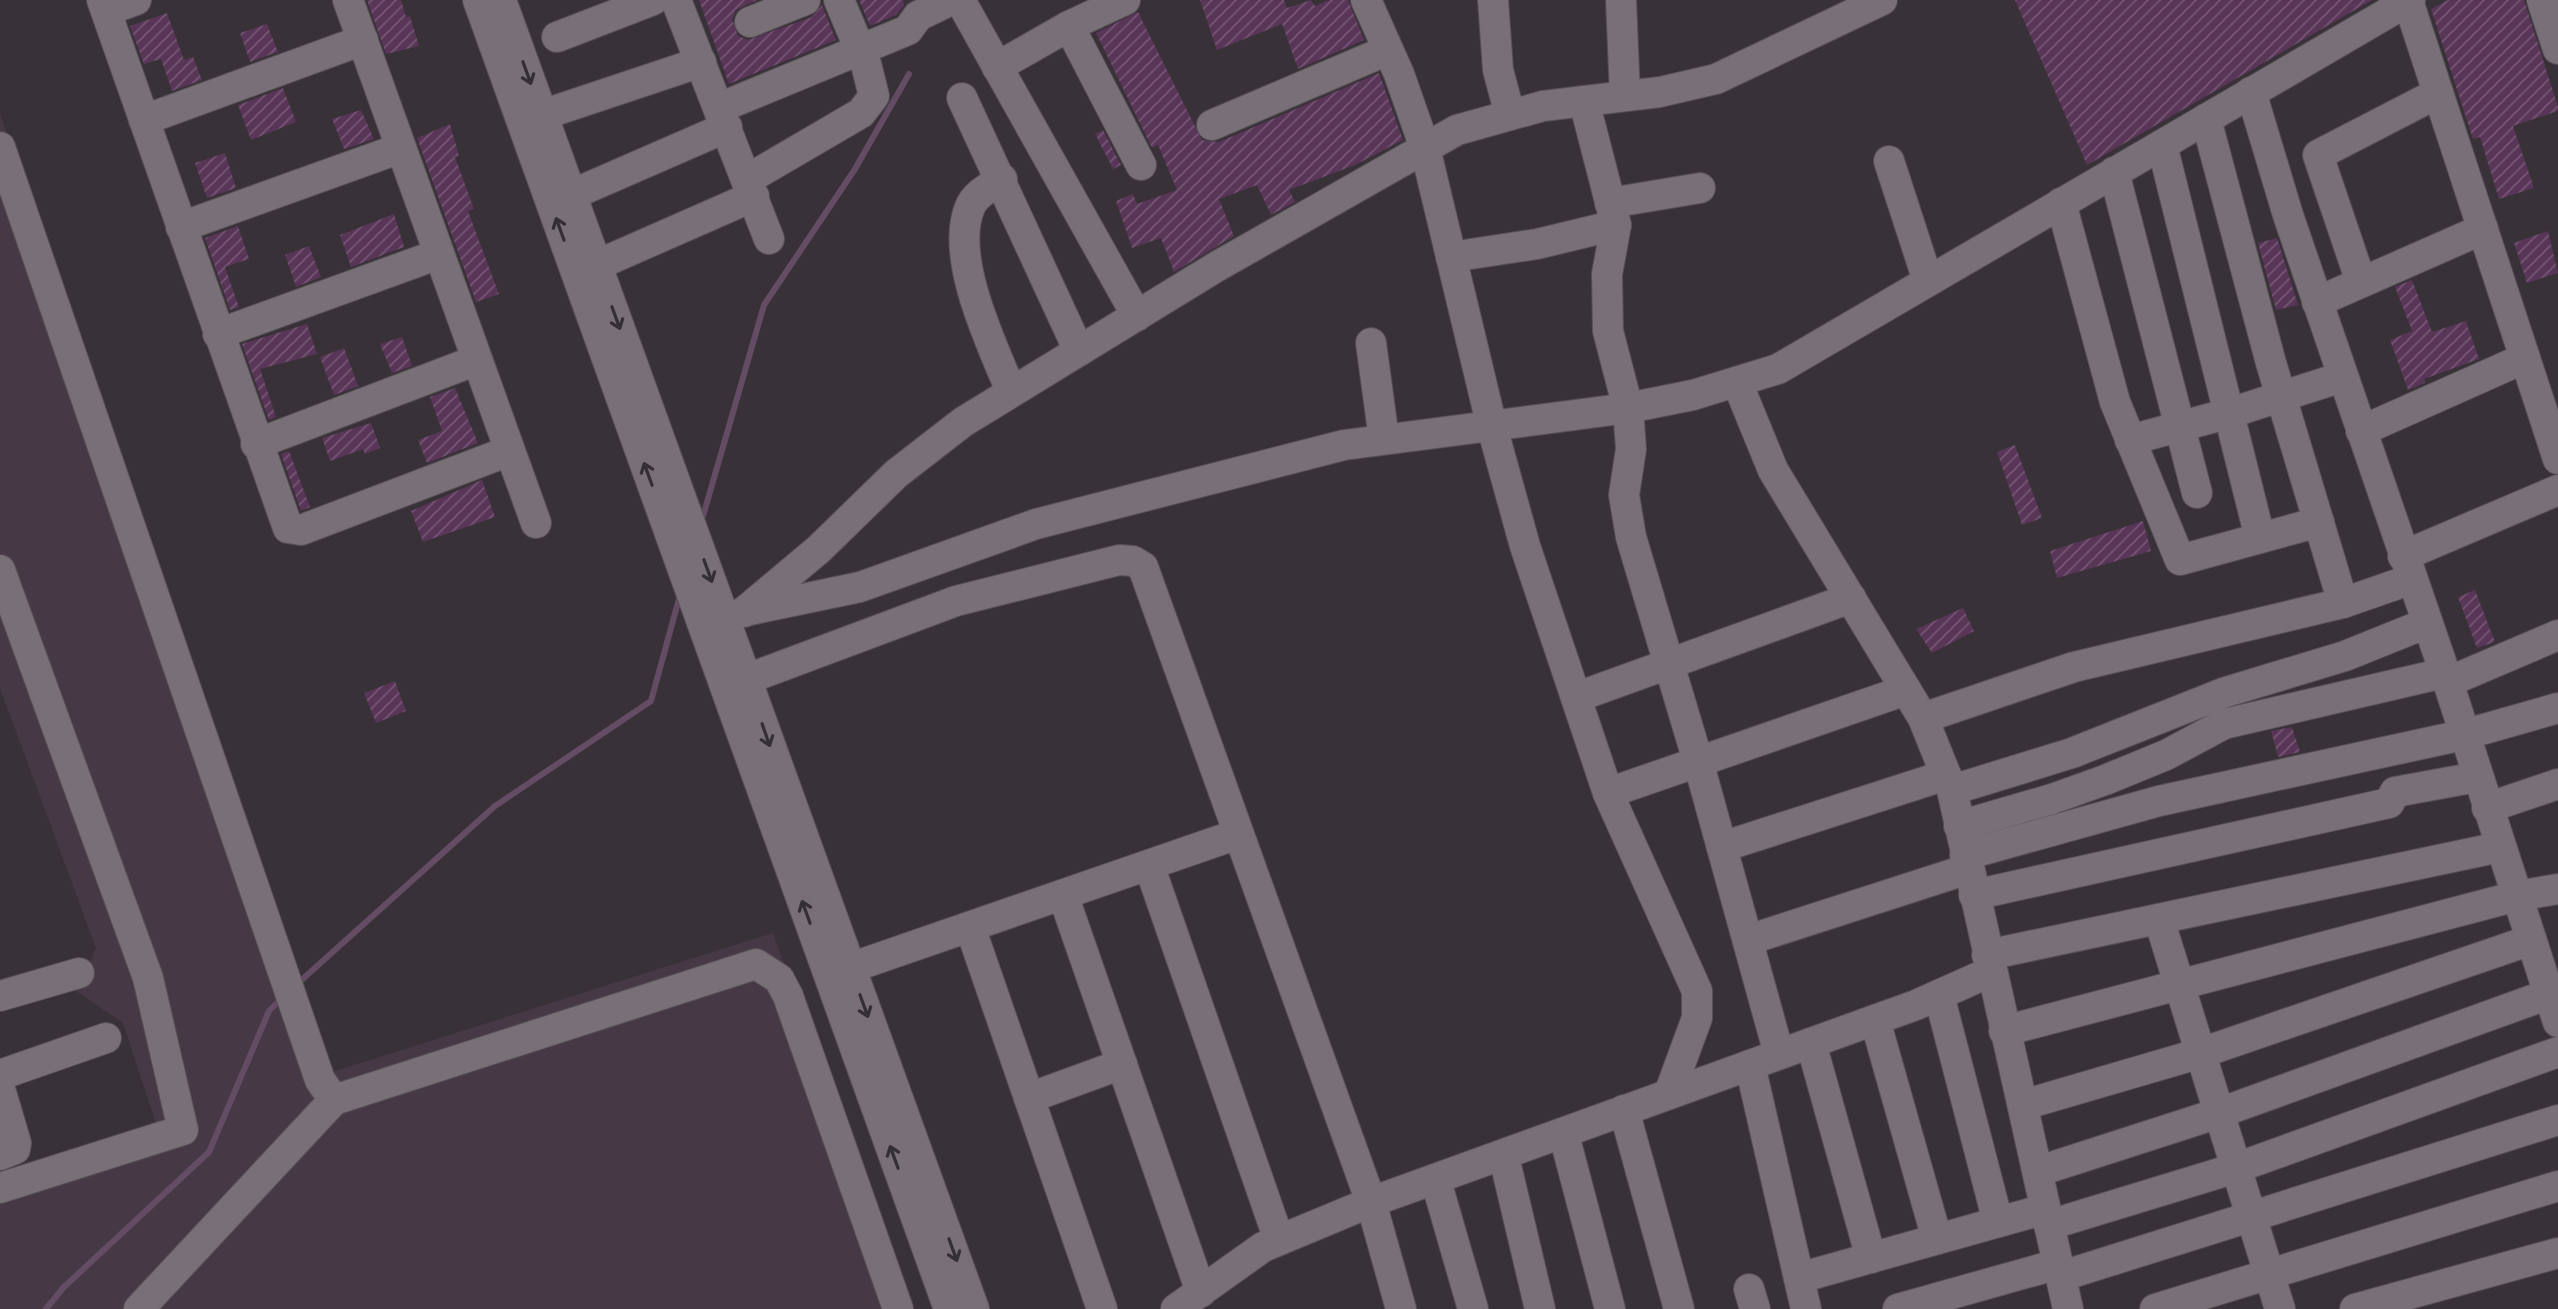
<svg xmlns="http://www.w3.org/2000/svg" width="2558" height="1309" viewBox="0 0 2558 1309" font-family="'Source Sans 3',sans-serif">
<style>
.built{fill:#463945}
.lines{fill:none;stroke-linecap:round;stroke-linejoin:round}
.stream{stroke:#654c65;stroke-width:6}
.building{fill:url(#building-hatch)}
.minor-casing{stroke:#565055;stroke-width:32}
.minor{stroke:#786f77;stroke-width:30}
.oneway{stroke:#342f34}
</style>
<defs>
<pattern id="building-hatch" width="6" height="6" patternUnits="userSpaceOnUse" patternTransform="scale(2)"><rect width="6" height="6" fill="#593558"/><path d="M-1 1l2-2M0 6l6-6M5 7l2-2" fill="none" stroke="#70516f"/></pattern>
</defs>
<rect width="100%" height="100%" fill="#393138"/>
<!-- built -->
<polygon class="built" points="0,114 329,1073 773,933 908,1309 0,1309 0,1177 156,1123 123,1023 76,991 96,948 0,688"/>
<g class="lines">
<!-- stream -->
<g class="stream">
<polyline points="701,523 764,305 855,169 909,74"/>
<polyline points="296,985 495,806 651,701 680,595"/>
<polyline points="46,1309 63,1288 209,1152 269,1011 282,998"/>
</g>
</g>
<!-- building -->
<g class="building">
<polygon points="367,0 401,0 406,17 410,16 419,46 386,54"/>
<polygon points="699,0 757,0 736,10 732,19 738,36 748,40 812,17 822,5 836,40 729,84"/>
<polygon points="859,0 903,0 904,5 896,15 870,26"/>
<polygon points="1200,0 1284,0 1287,8 1311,0 1315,6 1330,0 1348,0 1364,40 1298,69 1282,24 1217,50"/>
<polygon points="2015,0 2372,0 2087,165"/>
<polygon points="2448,0 2524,0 2558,107 2558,111 2513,126 2534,188 2499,199 2480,137 2473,139 2431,9"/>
<polygon points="1138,12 1202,140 1219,142 1379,73 1403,140 1355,165 1289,190 1295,202 1271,215 1257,185 1219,199 1234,236 1174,272 1161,238 1132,248 1116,201 1133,194 1137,204 1177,190 1158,145 1152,148 1096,33"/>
<polygon points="167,13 184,60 193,57 202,80 172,91 161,59 144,64 130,26"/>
<polygon points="267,24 278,52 250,62 240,33"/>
<polygon points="283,88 296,122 251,140 238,105"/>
<polygon points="361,110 374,139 344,149 332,119"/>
<polygon points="450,124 459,156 455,157 474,209 468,211 499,294 476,302 417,138"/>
<polygon points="1103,130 1121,165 1113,169 1095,134"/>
<polygon points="225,153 236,188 207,198 195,163"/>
<polygon points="394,214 404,247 351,267 340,235"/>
<polygon points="238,226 249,259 225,267 239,307 230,310 205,238"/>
<polygon points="2548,231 2558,273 2527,283 2514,243"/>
<polygon points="2277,238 2298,305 2276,310 2258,243"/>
<polygon points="309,246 321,277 296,287 285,255"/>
<polygon points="2412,280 2432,332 2466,321 2479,359 2424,379 2425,383 2408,390 2390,340 2412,331 2395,287"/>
<polygon points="307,324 317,354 260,369 276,417 269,420 242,344"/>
<polygon points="402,337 412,366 392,373 380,344"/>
<polygon points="344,348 358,386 334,395 320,357"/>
<polygon points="455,388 478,443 427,463 418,440 442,431 430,397"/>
<polygon points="371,423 380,448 365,454 363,449 330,461 322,438"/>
<polygon points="2015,445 2042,518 2022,525 1997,452"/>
<polygon points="289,451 310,507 301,511 281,454"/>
<polygon points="482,480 495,517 423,542 411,511"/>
<polygon points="2143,521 2151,551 2057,578 2050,551"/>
<polygon points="2475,590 2495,642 2477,648 2458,597"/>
<polygon points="1963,608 1974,631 1932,653 1916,629"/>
<polygon points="395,681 406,711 376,723 364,693"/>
<polygon points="2292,727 2300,752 2278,757 2271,731"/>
</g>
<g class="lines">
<!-- minor casing -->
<g class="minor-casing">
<g id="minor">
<polyline points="102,0 288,528 301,530 509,451"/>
<polyline points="348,0 536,523"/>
<polyline points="478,0 949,1309"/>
<polyline points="501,0 974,1309"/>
<polyline points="676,0 769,239"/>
<polyline points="960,0 1137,316"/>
<polyline points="1366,0 1399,74 1425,148 1492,427 1525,546 1608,793 1906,690"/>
<polyline points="1493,0 1498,70 1510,115"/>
<polyline points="1621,0 1625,96"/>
<polyline points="2542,0 2558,49"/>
<polyline points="2408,1 2558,459"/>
<polyline points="106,11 136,0"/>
<polyline points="750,22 805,0"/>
<polyline points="1069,26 1141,165"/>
<polyline points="557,37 653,0"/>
<polyline points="997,67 1069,26 1125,0"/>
<polyline points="2251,92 2288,215 2448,682 2558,1022"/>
<polyline points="962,98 1079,351"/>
<polyline points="1584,101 1616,225 1607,274 1608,331 1628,408 1631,449 1624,495 1631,537 1698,761 1779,1054"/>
<polyline points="719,108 908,30 918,16 951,0"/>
<polyline points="542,115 701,62"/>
<polyline points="2206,119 2271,363 2343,603"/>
<polyline points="144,120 363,40"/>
<polyline points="1212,125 1388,50"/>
<polyline points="2162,145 2260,538"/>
<polyline points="0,147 320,1080 334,1100"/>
<polyline points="1889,161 1928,281"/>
<polyline points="2114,172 2197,493"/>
<polyline points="748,179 861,113 874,96 866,64 839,0"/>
<path d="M1002 179C990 187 975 194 970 207 949 257 992 345 1011 391"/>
<polyline points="571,195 727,127"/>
<polyline points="1610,203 1700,188"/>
<polyline points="2061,203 2115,402 2180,560 2319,522"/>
<polyline points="181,227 401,148"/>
<polyline points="1451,257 1537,244 1616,225"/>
<polyline points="597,265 754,196"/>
<polyline points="2361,282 2318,155 2438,93"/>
<polyline points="2317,302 2483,229"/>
<polyline points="218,334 439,254"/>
<polyline points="1371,343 1384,439"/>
<polyline points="1737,382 1773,470 1923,718 1952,790 2068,1309"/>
<polyline points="2361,431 2525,358"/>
<polyline points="2130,440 2230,413 2342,377"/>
<polyline points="256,444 477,360"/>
<polyline points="2403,556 2558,490"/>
<polyline points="0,570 148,978 183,1130 0,1188"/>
<polyline points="745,611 860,587 1036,524 1344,445 1628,408 1693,395 1778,369 2410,0"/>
<polyline points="744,612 819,549 896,474 963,422 1216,267 1457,130 1543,106 1660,92 1716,79 1882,0"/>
<polyline points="747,679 956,601 1119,560 1133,561 1143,567 1371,1202 1401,1309"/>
<polyline points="2448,682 2558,635"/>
<polyline points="1577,697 1851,598"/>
<polyline points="1923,718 2074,667 2343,603 2412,579"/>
<polyline points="1952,790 2072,753 2226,692 2345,656 2427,623"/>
<polyline points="1608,793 1697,991 1697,1018 1669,1094"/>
<polyline points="2487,808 2558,784"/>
<polyline points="1959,826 2052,799 2105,780 2166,755 2224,724 2444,673"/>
<polyline points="1722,847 1946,775"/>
<polyline points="1965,855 2159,801 2463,735 2558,708"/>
<polyline points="1149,865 1279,1240"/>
<polyline points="1063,895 1201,1292"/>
<polyline points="1974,895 2389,803 2395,792 2477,777"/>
<polyline points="2159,919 2280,1309"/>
<polyline points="970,927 1102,1309"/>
<polyline points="1748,940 1968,869"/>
<polyline points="1987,955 2500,847"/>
<polyline points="850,968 1238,834"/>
<polyline points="1939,995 1998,1222"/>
<polyline points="0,996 79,973"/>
<polyline points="1875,1020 1937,1239"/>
<polyline points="2004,1031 2517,896 2558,889"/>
<polyline points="1811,1043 1871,1258"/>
<polyline points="1750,1065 1806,1309"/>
<polyline points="0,1075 106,1038"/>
<polyline points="0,1089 16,1143 15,1149 0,1155"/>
<polyline points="1029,1098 1122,1064"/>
<polyline points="2023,1105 2201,1053 2531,940"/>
<polyline points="1624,1110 1679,1309"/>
<polyline points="1564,1135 1610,1309"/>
<polyline points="1504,1157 1540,1309"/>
<polyline points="2039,1171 2219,1113 2549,994"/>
<polyline points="1436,1181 1473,1309"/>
<polyline points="2049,1225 2236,1168 2558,1052"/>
<polyline points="2062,1276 2558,1120"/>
<polyline points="1799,1278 2045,1209"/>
<polyline points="1749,1289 1755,1309"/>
<polyline points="139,1309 334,1100 756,964 779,979 788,996 898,1309"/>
<polyline points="1176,1309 1263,1247 1371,1202 1916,1005 1990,972"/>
<polyline points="1898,1309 2058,1264"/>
<polyline points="2155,1309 2558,1186"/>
<polyline points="2355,1309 2558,1253"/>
</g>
</g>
<!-- minor -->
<use href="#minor" class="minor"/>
</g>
<!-- one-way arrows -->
<defs><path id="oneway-shaft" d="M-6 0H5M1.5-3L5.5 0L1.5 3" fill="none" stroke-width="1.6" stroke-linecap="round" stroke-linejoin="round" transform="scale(2)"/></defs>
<g class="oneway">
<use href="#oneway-shaft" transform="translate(527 73) rotate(70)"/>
<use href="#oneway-shaft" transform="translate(560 229) rotate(-110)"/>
<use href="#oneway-shaft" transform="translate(616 318) rotate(70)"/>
<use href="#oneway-shaft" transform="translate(648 474) rotate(-110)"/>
<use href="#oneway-shaft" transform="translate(708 571) rotate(70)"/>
<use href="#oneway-shaft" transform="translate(766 735) rotate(71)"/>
<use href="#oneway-shaft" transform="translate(806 912) rotate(-110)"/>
<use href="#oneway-shaft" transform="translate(864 1006) rotate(70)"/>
<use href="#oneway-shaft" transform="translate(894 1157) rotate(-110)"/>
<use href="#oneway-shaft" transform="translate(953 1250) rotate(70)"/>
</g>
</svg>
